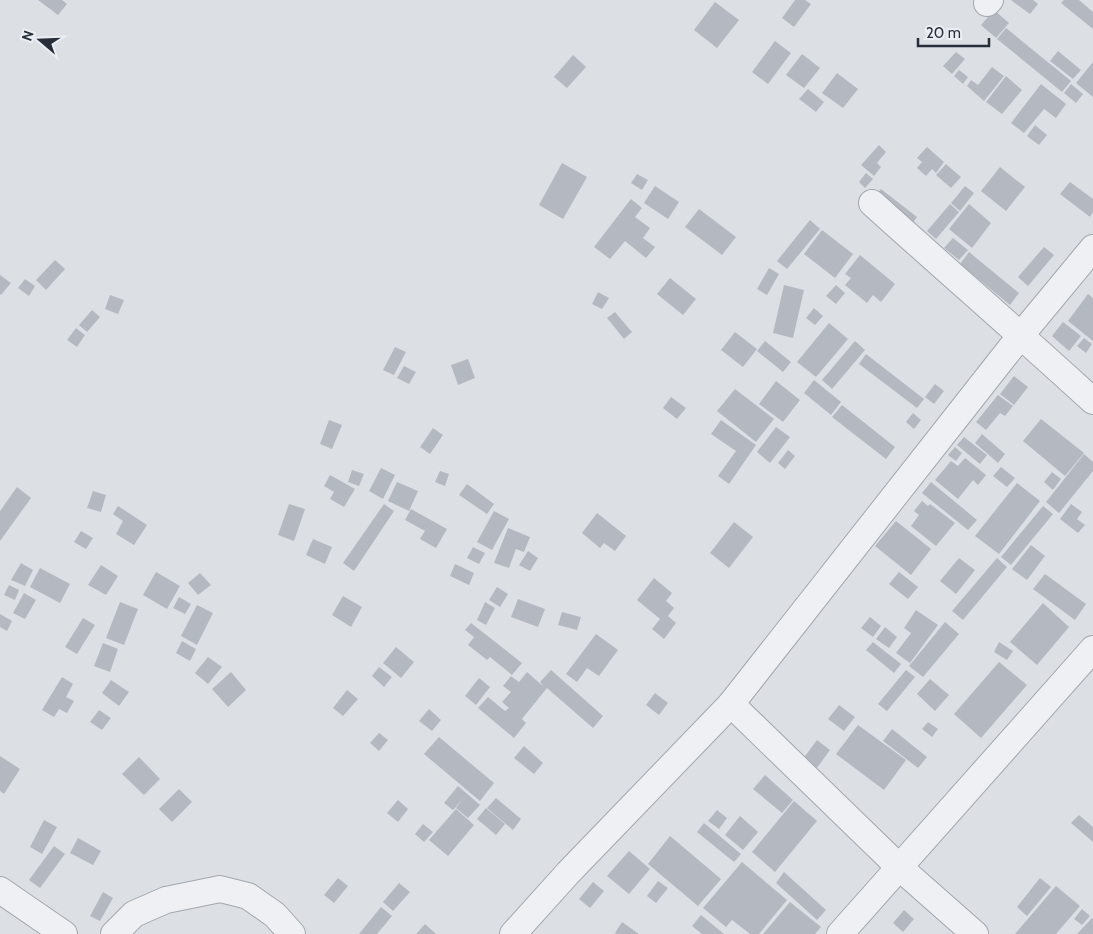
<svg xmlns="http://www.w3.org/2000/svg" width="1093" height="934" viewBox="0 0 1093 934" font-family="Cabin,sans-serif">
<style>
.building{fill:#b4b9c1}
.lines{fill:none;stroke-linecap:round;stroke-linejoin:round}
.minor-casing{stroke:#a2a7ae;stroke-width:28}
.minor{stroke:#eef0f4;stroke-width:26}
</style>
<rect width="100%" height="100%" fill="#dce0e5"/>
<!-- building -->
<g class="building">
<polygon points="38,0 62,0 67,4 58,15"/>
<polygon points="795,0 805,0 811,4 794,27 782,18"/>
<polygon points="1011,0 1033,0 1038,4 1030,14"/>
<polygon points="1064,0 1079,0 1093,12 1093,29 1061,3"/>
<polygon points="715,2 739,20 717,48 694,30"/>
<polygon points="994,10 1009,23 996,38 981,25"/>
<polygon points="1006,28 1071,81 1062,92 997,39"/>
<polygon points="775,41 791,53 768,84 752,72"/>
<polygon points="1058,51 1081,70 1073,79 1050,61"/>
<polygon points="956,52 965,59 952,74 943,66"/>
<polygon points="802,54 820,68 804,88 786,75"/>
<polygon points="573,55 586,67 567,88 554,77"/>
<polygon points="1093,62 1093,97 1076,83"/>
<polygon points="992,67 1004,76 984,101 967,86 971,80 978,85"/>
<polygon points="959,70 968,77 963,84 954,76"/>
<polygon points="837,73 858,89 843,108 822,93"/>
<polygon points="1006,76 1022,90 1002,114 986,102"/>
<polygon points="1041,84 1066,104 1056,118 1044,109 1024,133 1011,123"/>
<polygon points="1071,84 1083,94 1076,103 1064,93"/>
<polygon points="808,89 824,102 816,112 799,99"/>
<polygon points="1035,125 1047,135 1039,145 1027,136"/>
<polygon points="879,145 886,152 877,163 881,167 874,176 861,165"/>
<polygon points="927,147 944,162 936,173 932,169 926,176 917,168 922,162 917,158"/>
<polygon points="562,163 587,177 563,219 539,205"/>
<polygon points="946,164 961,177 951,188 936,175"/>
<polygon points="1000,167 1025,187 1006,211 981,191"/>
<polygon points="866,173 873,179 865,188 859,182"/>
<polygon points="637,174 648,180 642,190 631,183"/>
<polygon points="1070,182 1093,199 1093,212 1090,217 1060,194"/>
<polygon points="655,186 679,202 668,219 644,203"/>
<polygon points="965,186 974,193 960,211 951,203"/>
<polygon points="881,189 917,217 912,224 876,196"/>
<polygon points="631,199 642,208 635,217 650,228 643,238 655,247 646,258 625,241 610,259 594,247"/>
<polygon points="950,204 959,212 936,239 927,231"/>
<polygon points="969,204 991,223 972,248 949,229"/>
<polygon points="699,209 736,237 722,255 685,227"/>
<polygon points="810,220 820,229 787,269 777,261"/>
<polygon points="822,230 853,254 835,278 804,254"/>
<polygon points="953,238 968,250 959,260 944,248"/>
<polygon points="1044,247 1054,255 1028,286 1018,277"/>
<polygon points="969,252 1019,293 1010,305 960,264"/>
<polygon points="860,255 895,284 881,302 873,295 867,303 845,285 851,278 845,274"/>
<polygon points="55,260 65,269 46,290 36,280"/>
<polygon points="769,268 779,274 767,295 757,289"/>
<polygon points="0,275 11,283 1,295 0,294"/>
<polygon points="670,278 696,299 683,315 657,294"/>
<polygon points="25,279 35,286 29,296 18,288"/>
<polygon points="784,285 804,290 793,338 773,333"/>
<polygon points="836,285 845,293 836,304 826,296"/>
<polygon points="598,292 609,298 602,309 592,304"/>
<polygon points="1088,294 1093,298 1093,341 1068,321"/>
<polygon points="110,295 124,300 118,314 105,309"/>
<polygon points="814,308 823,316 815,325 806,318"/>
<polygon points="92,310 100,317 87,332 79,325"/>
<polygon points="615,312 632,332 624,339 607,318"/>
<polygon points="1063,322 1081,336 1069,351 1052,336"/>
<polygon points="829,323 848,339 816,377 797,362"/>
<polygon points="76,328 85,335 77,347 67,340"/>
<polygon points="735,332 757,349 743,367 721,350"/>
<polygon points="1084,338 1092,344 1086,353 1077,346"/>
<polygon points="765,341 791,362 783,372 757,351"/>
<polygon points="855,341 865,350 832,389 822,380"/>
<polygon points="395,347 406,352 394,375 383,370"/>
<polygon points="866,354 924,399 917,408 859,364"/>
<polygon points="468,359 475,378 458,385 451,365"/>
<polygon points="404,366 416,372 409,384 397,378"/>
<polygon points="1014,376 1028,387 1014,405 1000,394"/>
<polygon points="814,380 841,402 831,415 804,393"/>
<polygon points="776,381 800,400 783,422 759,404"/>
<polygon points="935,384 944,391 934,404 925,397"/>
<polygon points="735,389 774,419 756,442 717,411"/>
<polygon points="998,395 1013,406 1005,416 1000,413 986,430 976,422"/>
<polygon points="671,397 686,408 677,419 663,408"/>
<polygon points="842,405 895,447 886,459 832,417"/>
<polygon points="913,413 921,420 914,429 906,422"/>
<polygon points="1041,419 1084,453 1065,476 1023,441"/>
<polygon points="329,420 342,425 332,449 320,444"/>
<polygon points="721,420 756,445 729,484 718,476 736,451 711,434"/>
<polygon points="776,427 790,437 770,463 757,452"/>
<polygon points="433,428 443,435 430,454 420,447"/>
<polygon points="982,434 1005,454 998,463 975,443"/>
<polygon points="964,437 987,455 980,464 957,445"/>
<polygon points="955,447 962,453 956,461 948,455"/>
<polygon points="788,450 795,456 785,469 778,463"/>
<polygon points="1084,454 1093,462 1093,471 1059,513 1046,502"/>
<polygon points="965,458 986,475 978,485 973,480 958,499 935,480 951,461 958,466"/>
<polygon points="1001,467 1015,478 1007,487 993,476"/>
<polygon points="381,468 395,475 383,499 369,491"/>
<polygon points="352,470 364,474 359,486 348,482"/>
<polygon points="440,471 449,474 445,486 435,482"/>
<polygon points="1052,472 1061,479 1053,490 1044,482"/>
<polygon points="330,475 355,489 344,507 330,499 334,492 324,486"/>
<polygon points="397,482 418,491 409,511 388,501"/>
<polygon points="931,482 977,520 968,530 922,493"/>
<polygon points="1017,483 1040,501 999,554 975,536"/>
<polygon points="467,484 494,504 487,514 459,495"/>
<polygon points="17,487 31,498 0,541 0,511"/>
<polygon points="93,491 106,495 101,512 87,508"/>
<polygon points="922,501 928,506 930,504 955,523 936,546 911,526 919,515 914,511"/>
<polygon points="289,504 305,509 294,541 278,535"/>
<polygon points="384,504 394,511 354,571 343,563"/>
<polygon points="1071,504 1082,512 1077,519 1085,525 1078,533 1060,519"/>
<polygon points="118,506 147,525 134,545 116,534 123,521 113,514"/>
<polygon points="1043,506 1053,514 1011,565 1001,557"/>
<polygon points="411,509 447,529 436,548 420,539 425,531 405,520"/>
<polygon points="494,511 509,519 492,550 477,542"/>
<polygon points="597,513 626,536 615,551 604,543 600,548 582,533"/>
<polygon points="896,521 931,549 911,575 875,546"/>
<polygon points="734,522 753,537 729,568 710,553"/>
<polygon points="508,528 530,537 524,552 516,549 509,568 494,563"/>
<polygon points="81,531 93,538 86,549 74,542"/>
<polygon points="313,539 332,547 325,564 306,555"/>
<polygon points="1031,545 1045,556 1027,580 1012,569"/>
<polygon points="473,547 485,553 479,564 467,558"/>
<polygon points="528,551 538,558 530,571 519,565"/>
<polygon points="959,558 975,570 956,594 940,581"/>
<polygon points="997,558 1007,567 963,620 952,611"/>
<polygon points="21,563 33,570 25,586 11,580"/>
<polygon points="455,564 474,573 469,585 450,576"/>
<polygon points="101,565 118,576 106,595 88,585"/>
<polygon points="40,568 70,584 60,603 30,587"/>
<polygon points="156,572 180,586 167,609 143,595"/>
<polygon points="899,572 918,587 908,599 889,584"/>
<polygon points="200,573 211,585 198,595 188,583"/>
<polygon points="1045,574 1086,604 1075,620 1033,589"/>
<polygon points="654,578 672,593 666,601 674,608 668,616 676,623 664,639 652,629 660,619 637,600"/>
<polygon points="9,585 19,590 15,600 4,595"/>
<polygon points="497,587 508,594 500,607 489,600"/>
<polygon points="24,593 36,600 25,619 13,613"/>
<polygon points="343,596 362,607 351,627 332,615"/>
<polygon points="179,597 191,604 185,614 173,608"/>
<polygon points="518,599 545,609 538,627 511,617"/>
<polygon points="120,602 138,609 124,645 106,638"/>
<polygon points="485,602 495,608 486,625 477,620"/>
<polygon points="1043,603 1069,627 1037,665 1010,642"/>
<polygon points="197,605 213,613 197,645 181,636"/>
<polygon points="916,610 938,625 910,663 896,653 911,633 904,628"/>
<polygon points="562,612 581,617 577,630 558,625"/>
<polygon points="0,614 12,621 7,631 0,627"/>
<polygon points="870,617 881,626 873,637 861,628"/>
<polygon points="83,618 95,625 77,654 65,647"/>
<polygon points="945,622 959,634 923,677 909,666"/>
<polygon points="471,623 522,663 512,675 490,657 487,660 468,645 474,637 465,630"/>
<polygon points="885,627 897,637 889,648 876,639"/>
<polygon points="596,634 618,650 599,676 587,668 577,682 566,674"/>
<polygon points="182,641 196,649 190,661 176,653"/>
<polygon points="873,642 901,664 894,673 866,650"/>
<polygon points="999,642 1013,651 1007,660 994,652"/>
<polygon points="103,643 118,649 110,672 94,666"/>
<polygon points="396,647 414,662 401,678 383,663"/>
<polygon points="208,657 222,667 208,684 195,673"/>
<polygon points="999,662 1027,685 981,738 954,714"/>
<polygon points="379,667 392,677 384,687 372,676"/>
<polygon points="551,670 603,716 593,728 547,688 522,719 526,723 514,738 478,708 488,697 505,711 509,708 502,702 511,692 503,686 511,676 519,682 527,672 544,687 540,682"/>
<polygon points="906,670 915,677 887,711 878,704"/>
<polygon points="231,672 246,690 228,707 212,689"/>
<polygon points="62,677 73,684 66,697 74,701 67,713 59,709 54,717 42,710"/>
<polygon points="479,678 490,687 476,705 465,696"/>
<polygon points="930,679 949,695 935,711 917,694"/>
<polygon points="111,680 129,692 119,706 102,693"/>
<polygon points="347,690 358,699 343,716 333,708"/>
<polygon points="655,693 668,703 659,715 646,705"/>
<polygon points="839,705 855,717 844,731 828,719"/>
<polygon points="429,709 441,720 432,731 419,721"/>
<polygon points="99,710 111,718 102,730 90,722"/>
<polygon points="928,722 938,729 932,737 922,729"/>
<polygon points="858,725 906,760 884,790 836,754"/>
<polygon points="892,729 927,757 918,768 883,741"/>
<polygon points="379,733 388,740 379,751 370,743"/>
<polygon points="439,737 494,783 480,801 424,754"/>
<polygon points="817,740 830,750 817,768 803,759"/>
<polygon points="524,746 543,763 534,774 514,758"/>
<polygon points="0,756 20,769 4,794 0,791"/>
<polygon points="139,757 160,779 144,795 122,774"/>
<polygon points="765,775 793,800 782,813 753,789"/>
<polygon points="458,786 480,805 468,818 456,808 464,797 455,808 453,806 455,808 453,810 444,803"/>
<polygon points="179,789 192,802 172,822 159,809"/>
<polygon points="496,798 521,819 513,830 487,808"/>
<polygon points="398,800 408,809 398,822 387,813"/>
<polygon points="794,801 817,821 775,872 752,852"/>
<polygon points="486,808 505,824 496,835 477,819"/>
<polygon points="456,809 474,825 448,856 429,840"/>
<polygon points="717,810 727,818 719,829 708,821"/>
<polygon points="1079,815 1093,827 1093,842 1071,823"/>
<polygon points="740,816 758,832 743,850 725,835"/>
<polygon points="44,820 57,827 42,854 30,847"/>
<polygon points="704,823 741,854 734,862 697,832"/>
<polygon points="423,824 433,832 424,842 415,834"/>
<polygon points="670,836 721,879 698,906 648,864"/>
<polygon points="78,838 101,851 93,865 70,853"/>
<polygon points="54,846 65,854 40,888 29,880"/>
<polygon points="629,851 650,869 629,894 607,876"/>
<polygon points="742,862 787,900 759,934 750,934 732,920 726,927 703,908"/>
<polygon points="784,872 826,910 817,920 776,883"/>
<polygon points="338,878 348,886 334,903 324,895"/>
<polygon points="1040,878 1051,887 1027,916 1017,907"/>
<polygon points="658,881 668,888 656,903 647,896"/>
<polygon points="593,882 604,891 590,908 579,899"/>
<polygon points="399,883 410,892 393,911 383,902"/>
<polygon points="1056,886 1080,906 1056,934 1015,934"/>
<polygon points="103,892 113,898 100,921 90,916"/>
<polygon points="790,902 821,927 815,934 763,934"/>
<polygon points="381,907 392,916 377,934 359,934"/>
<polygon points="1082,909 1090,916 1082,925 1074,919"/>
<polygon points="904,910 914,919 903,932 893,923"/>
<polygon points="701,915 724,934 702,934 692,926"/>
<polygon points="1092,918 1093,919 1093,934 1077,934"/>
<polygon points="622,922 639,934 617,934 615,933"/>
<polygon points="425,924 436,934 416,934"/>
</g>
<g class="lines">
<!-- minor casing -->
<g class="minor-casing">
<g id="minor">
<polyline points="987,3 990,0"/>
<path d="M872 203C945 269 1020 334 1093 401"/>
<polyline points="731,704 899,867 975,934"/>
<polyline points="0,890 64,934"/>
<polyline points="114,934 134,914 166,900 220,889 248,896 275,915 292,934"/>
<polyline points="513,934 568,873 731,704 1021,335 1093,248"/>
<polyline points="840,934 1093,649"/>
</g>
</g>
<!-- minor -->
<use href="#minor" class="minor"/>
</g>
<!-- north arrow -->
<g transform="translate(40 40) rotate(289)" stroke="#ebeef3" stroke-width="4" paint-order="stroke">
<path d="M0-4L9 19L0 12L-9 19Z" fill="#272e3a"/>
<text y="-8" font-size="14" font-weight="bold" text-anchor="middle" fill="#272e3a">N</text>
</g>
<!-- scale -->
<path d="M918 38v8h71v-8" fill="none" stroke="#272e3a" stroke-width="2.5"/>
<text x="926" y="38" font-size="15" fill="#272e3a" stroke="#ebeef3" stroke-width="4" paint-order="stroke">20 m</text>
</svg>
